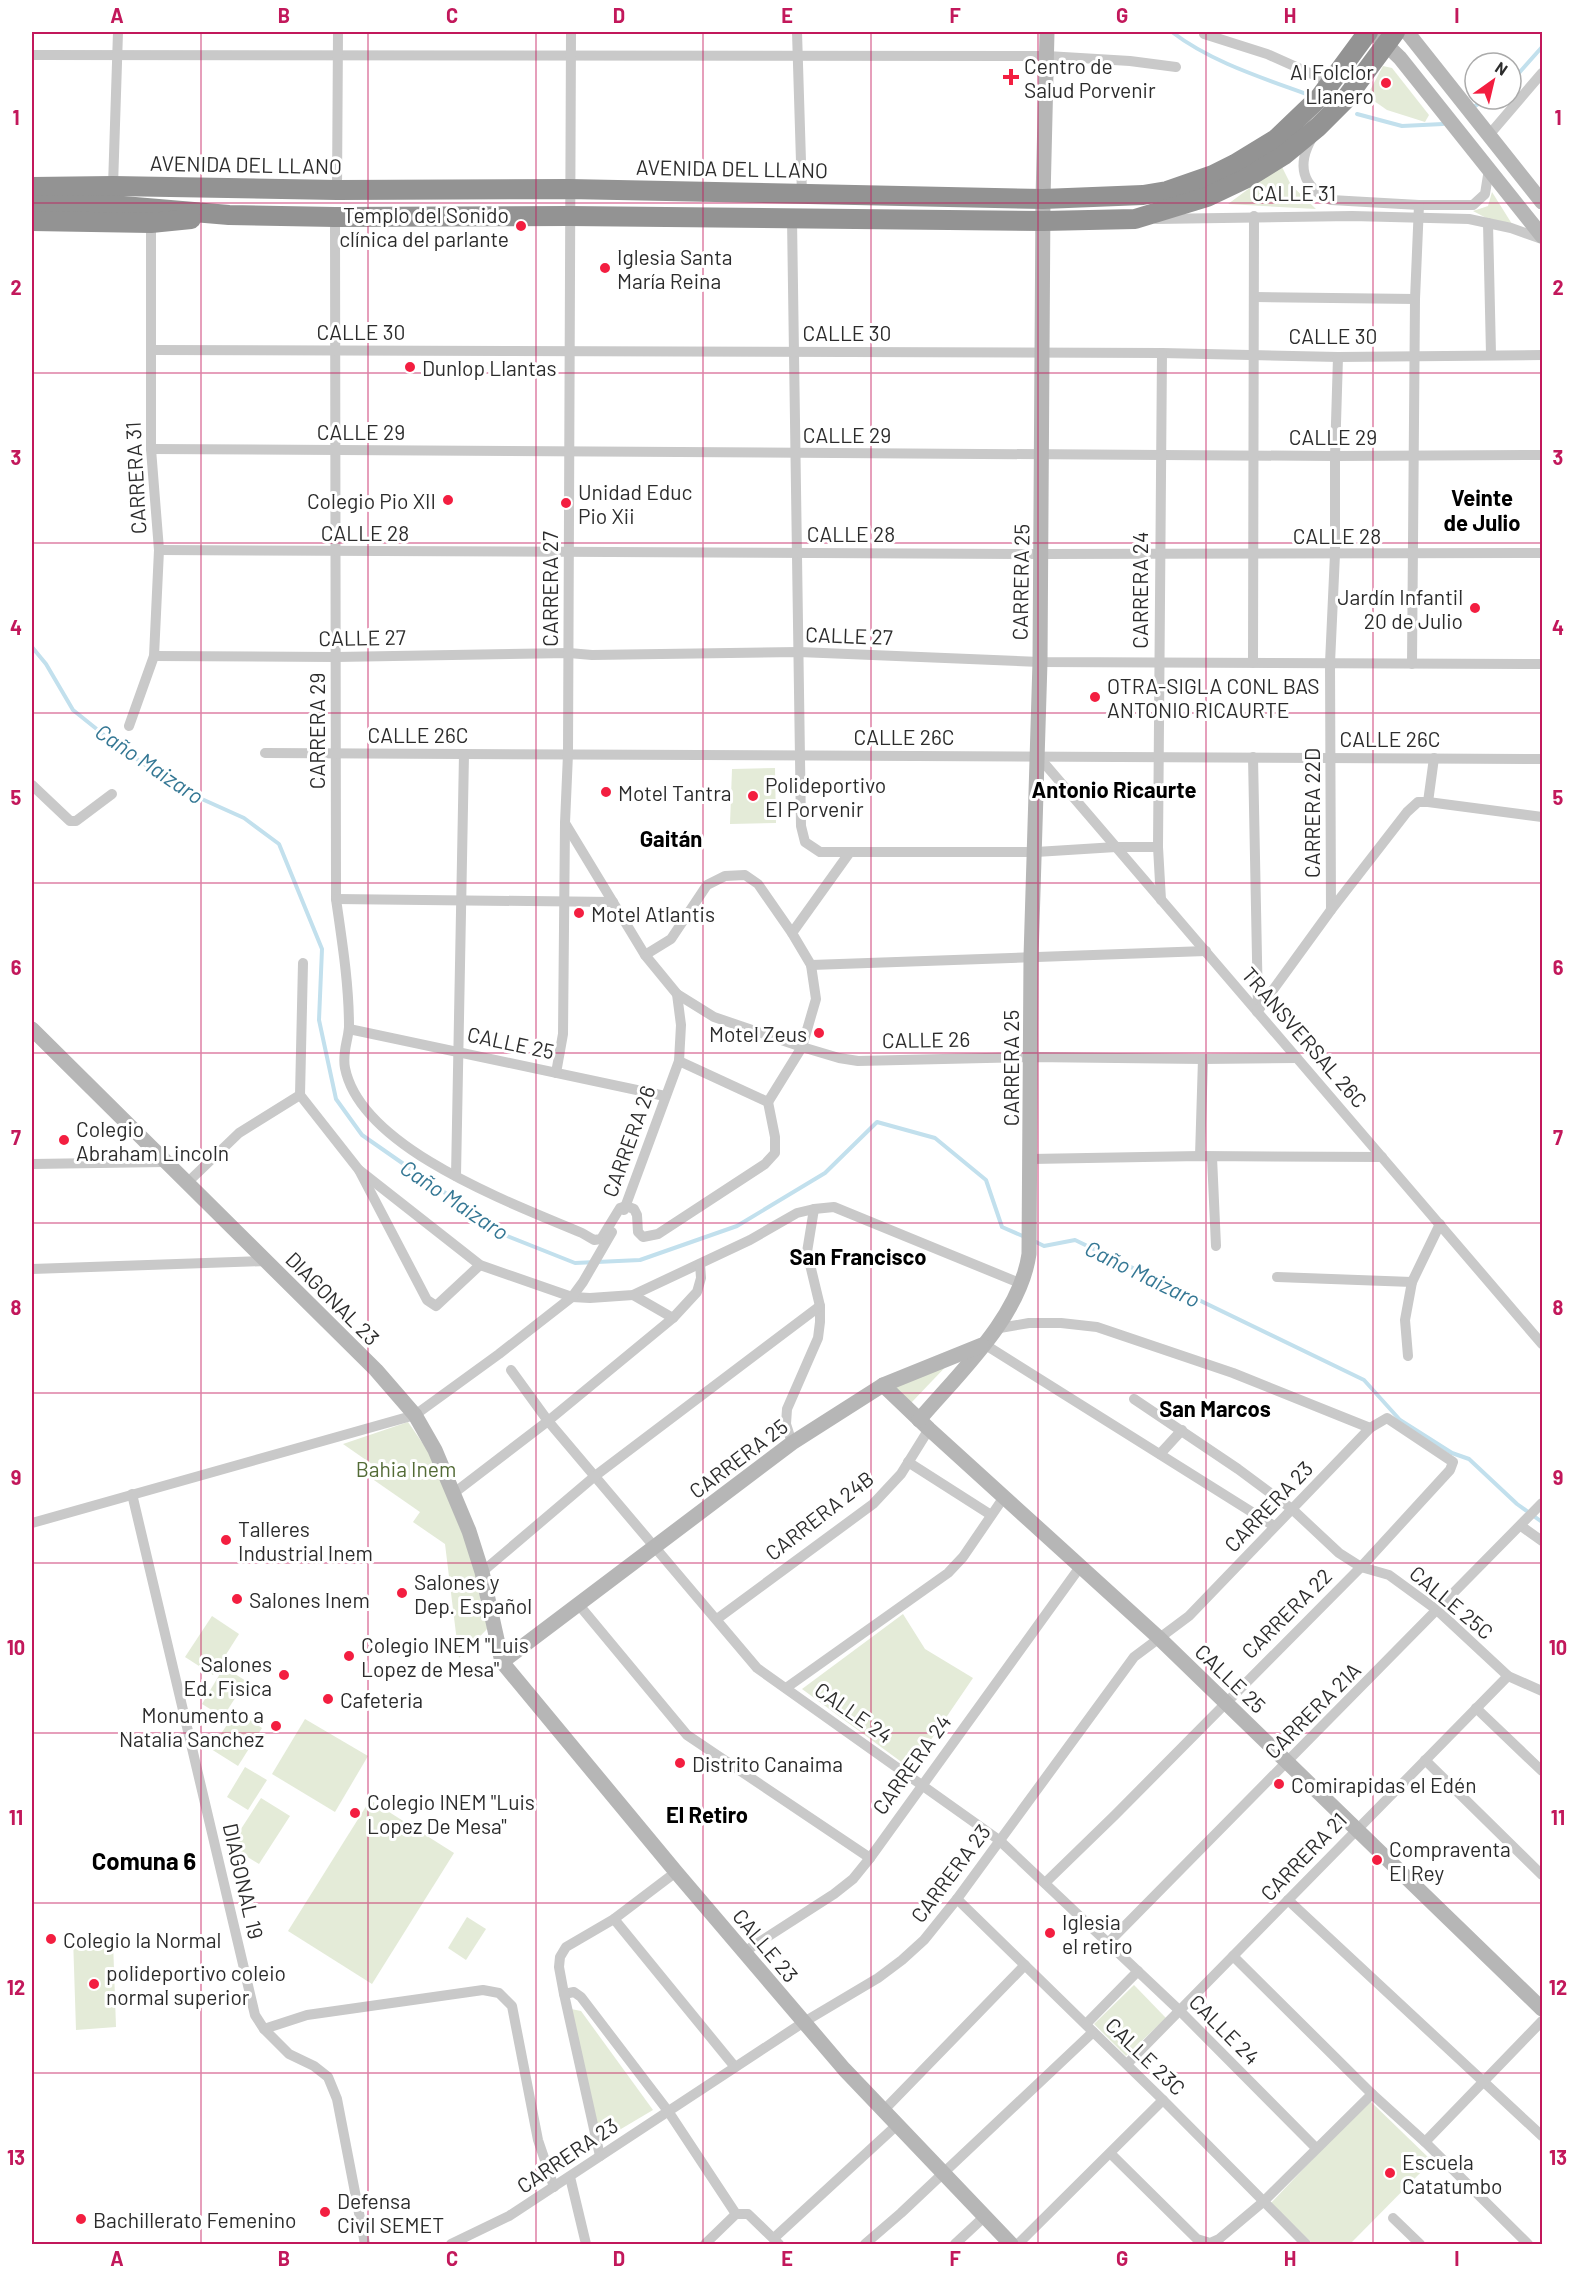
<svg xmlns="http://www.w3.org/2000/svg" width="1574" height="2276" viewBox="0 0 1574 2276" font-family="Barlow,sans-serif">
<style>
.green{fill:#e4ebd8}
.lines{fill:none;stroke-linecap:round;stroke-linejoin:round}
.stream{stroke:#c2e0ed;stroke-width:4}
.street{stroke:#c9c9c9;stroke-width:10}
.secondary{stroke:#b6b6b6;stroke-width:15}
.highway{stroke:#939393;stroke-width:20}
.grid{fill:none;stroke:#c2185b;stroke-width:1.5;stroke-opacity:0.55}
.poi-dot{fill:#f31e40;stroke:#fff;stroke-width:2}
.labels{text-anchor:middle;dominant-baseline:central;stroke-width:6;stroke-linejoin:round;paint-order:stroke}
.poi-label{font-size:21px;fill:#2c2c2c;stroke:#fff;text-anchor:start}
.street-label{font-size:21px;fill:#2c2c2c;stroke:#fff}
.park-label{font-size:21px;fill:#536b36;stroke:#fff}
.neighbourhood-label{font-size:22px;font-weight:bold;fill:#000;stroke:#fff}
.water-label{font-size:22px;font-style:italic;fill:#347794;stroke:#fff}
.quarter-label{font-size:24px;font-weight:bold;fill:#000;stroke:#fff}
.neatline{fill:none;stroke:#c2185b;stroke-width:2}
.grid-label{font-size:20px;text-anchor:middle;font-weight:bold;fill:#c2185b}
</style>
<rect width="100%" height="100%" fill="#fff"/>
<!-- green -->
<g class="green">
<polygon points="1383,66 1392,68 1429,115 1425,122 1387,110 1367,96"/>
<polygon points="1281,165 1291,185 1316,209 1228,204"/>
<polygon points="1492,192 1512,224 1492,221 1473,211 1488,206"/>
<polygon points="775,768 776,823 730,824 732,769"/>
<polygon points="954,1358 910,1404 891,1385"/>
<polygon points="408,1422 428,1451 479,1573 480,1600 488,1628 459,1658 445,1544 413,1522 420,1512 371,1478 379,1469 343,1444"/>
<polygon points="903,1614 925,1649 973,1678 911,1769 802,1689"/>
<polygon points="212,1616 239,1634 213,1675 185,1657"/>
<polygon points="224,1667 246,1681 223,1717 202,1704"/>
<polygon points="236,1711 262,1728 238,1766 211,1749"/>
<polygon points="305,1719 368,1756 335,1812 272,1774"/>
<polygon points="245,1767 267,1780 248,1810 227,1797"/>
<polygon points="261,1798 290,1816 259,1864 230,1846"/>
<polygon points="370,1800 454,1853 372,1984 288,1931"/>
<polygon points="467,1917 486,1929 466,1960 448,1948"/>
<polygon points="73,1937 113,1941 116,2027 76,2030"/>
<polygon points="1134,1985 1166,2018 1126,2056 1094,2024"/>
<polygon points="571,2009 581,2011 653,2110 599,2142"/>
<polygon points="1369,2100 1432,2161 1350,2244 1313,2244 1271,2203"/>
</g>
<g class="lines">
<!-- stream -->
<g class="stream">
<path d="M1172 32C1211 62 1263 78 1309 95"/>
<polyline points="1511,82 1542,47"/>
<polyline points="1475,106 1486,99"/>
<polyline points="1357,114 1402,126 1443,124"/>
<polyline points="32,647 46,664 73,710 119,747 184,791 244,818 279,844 322,949 319,1020 336,1099 362,1135 507,1236 575,1263 640,1260 737,1226 825,1173 877,1122 935,1138 986,1180 1002,1227 1025,1237"/>
<polyline points="1034,1241 1044,1246 1075,1240 1364,1380 1400,1420 1452,1453 1469,1459 1517,1504 1542,1522"/>
</g>
<!-- street -->
<g class="street">
<polyline points="797,32 802,194"/>
<polyline points="1204,34 1267,54 1332,83"/>
<polyline points="32,55 1047,56 1130,61 1176,67"/>
<polyline points="1489,135 1542,73"/>
<path d="M1312 138C1297 164 1301 187 1331 200L1419 205H1473L1485 194 1489 169"/>
<polyline points="113,186 118,32"/>
<polyline points="337,190 338,32"/>
<path d="M335 217 336 899C342 941 349 984 349 1027 348 1041 342 1053 345 1068 361 1149 514 1204 582 1233L594 1240 601 1239 620 1208 626 1206 634 1209 637 1215 638 1232 643 1237 658 1234 765 1164 775 1153V1137L768 1102"/>
<polyline points="792,219 801,826 805,842 820,852 1036,852 1116,847 1158,847"/>
<polyline points="1156,219 1352,216 1469,219 1511,228 1542,239"/>
<polyline points="1488,223 1491,354"/>
<polyline points="1255,297 1415,299"/>
<polyline points="152,350 1162,353 1338,357 1542,355"/>
<polyline points="151,449 1335,456 1542,455"/>
<polyline points="159,550 1041,554 1542,553"/>
<polyline points="154,656 336,657 569,653 592,655 799,652 1040,662 1542,664"/>
<polyline points="1253,663 1254,216"/>
<polyline points="1412,664 1415,299 1419,205"/>
<polyline points="129,726 154,656 159,550 151,449 151,223"/>
<polyline points="265,753 1542,759"/>
<polyline points="1038,756 1542,1344"/>
<polyline points="1253,757 1258,1008"/>
<polyline points="32,785 70,821 76,821 112,794"/>
<polyline points="1428,802 1434,758"/>
<polyline points="565,823 645,955 677,994 681,1025 679,1061 624,1210"/>
<polyline points="336,899 613,902"/>
<polyline points="1161,900 1158,847 1162,353"/>
<polyline points="1331,910 1330,663 1335,554 1335,456 1338,357"/>
<polyline points="792,933 850,852"/>
<polyline points="645,955 671,939 707,885 725,876 745,875 758,884 792,933 811,965 816,999 802,1047 768,1102"/>
<polyline points="303,963 300,1095 359,1170 427,1300 436,1306 480,1265"/>
<polyline points="811,965 1206,951"/>
<polyline points="677,994 714,1017 802,1047 839,1058 858,1061 1031,1057 1203,1059 1297,1058"/>
<polyline points="1257,1012 1331,910 1407,812 1418,802 1428,802 1542,817"/>
<polyline points="349,1029 665,1096"/>
<polyline points="679,1061 768,1102"/>
<polyline points="556,1073 563,1034 565,823 568,754 571,32"/>
<polyline points="1200,1156 1203,1059"/>
<polyline points="1212,1157 1216,1246"/>
<polyline points="1031,1159 1200,1156 1382,1157"/>
<polyline points="32,1164 166,1162"/>
<polyline points="359,1170 480,1265 572,1297 590,1298 633,1295 750,1240 797,1213 814,1209 834,1207 1022,1284"/>
<polyline points="456,1176 464,754"/>
<polyline points="188,1182 239,1133 300,1095"/>
<polyline points="32,1269 266,1261"/>
<polyline points="1277,1277 1412,1282"/>
<polyline points="633,1295 673,1318"/>
<polyline points="994,1329 1029,1323 1061,1323 1097,1327 1233,1373 1370,1428"/>
<polyline points="984,1344 1274,1526"/>
<polyline points="1408,1356 1405,1320 1412,1282 1440,1224"/>
<polyline points="511,1370 548,1421 757,1668 999,1840 1180,2011 1316,2148"/>
<polyline points="1134,1399 1238,1469 1292,1509 1339,1553 1361,1567 1389,1575 1437,1610 1508,1676 1542,1691"/>
<polyline points="792,1443 786,1424 787,1409 818,1338 820,1322 820,1306 807,1252 814,1209"/>
<polyline points="1160,1454 1182,1430"/>
<polyline points="908,1462 991,1515"/>
<polyline points="454,1493 548,1421 673,1318 697,1292 701,1278 700,1264"/>
<polyline points="132,1494 255,2015 264,2029 289,2054 314,2066 328,2077 337,2099 365,2244"/>
<polyline points="32,1523 415,1415 499,1354 572,1297 583,1282 612,1232"/>
<polyline points="1521,1526 1542,1541"/>
<polyline points="482,1572 595,1476 820,1306"/>
<polyline points="579,1605 687,1735 870,1858"/>
<polyline points="717,1619 873,1504 901,1474 929,1429"/>
<polyline points="786,1688 948,1573 963,1557 1004,1497"/>
<polyline points="1476,1708 1542,1771"/>
<polyline points="1425,1760 1542,1875"/>
<polyline points="957,1899 1163,2100 1306,2244"/>
<polyline points="1288,1900 1542,2136"/>
<polyline points="614,1919 735,2067"/>
<polyline points="1108,1943 1542,1503"/>
<polyline points="744,1952 834,1894 853,1879 870,1858 1080,1567"/>
<polyline points="1233,1956 1372,2094 1425,2142 1528,2244"/>
<polyline points="564,1994 574,1992 581,1997 668,2111 736,2214 748,2214 779,2244"/>
<polyline points="1086,2024 1138,1971"/>
<polyline points="264,2029 307,2015 483,1990 499,1993 512,2006 538,2140 554,2187"/>
<polyline points="1127,2064 1508,1676"/>
<polyline points="883,2111 1025,1965"/>
<polyline points="1425,2142 1542,2021"/>
<polyline points="1111,2154 1197,2239 1210,2243 1219,2239 1263,2202 1372,2094"/>
<polyline points="600,2156 564,1994 559,1967 560,1957 566,1947 614,1919 676,1872"/>
<polyline points="570,2177 586,2244"/>
<polyline points="1393,2218 1420,2244"/>
<polyline points="774,2238 897,2125"/>
<polyline points="451,2244 509,2216 804,2022 878,1978 902,1960 924,1940 957,1899 1134,1657 1189,1616 1370,1428 1387,1418 1453,1462 1450,1470 1361,1567 1115,1815 1045,1883"/>
<polyline points="705,2244 736,2214"/>
<polyline points="865,2244 901,2213 1093,2032"/>
<polyline points="955,2244 984,2217"/>
<polyline points="1018,2244 1163,2100"/>
</g>
<!-- secondary -->
<g class="secondary">
<polyline points="1373,32 1400,58 1542,236"/>
<polyline points="1407,32 1542,202"/>
<polyline points="32,1029 376,1370 415,1415 435,1450 469,1531 482,1572 502,1662 676,1872 844,2069 1011,2244"/>
<polyline points="883,1385 929,1429 1158,1637 1542,2009"/>
<path d="M919 1420C959 1373 1020 1317 1029 1254L1031 957 1040 662 1043 199 1047 32"/>
<polyline points="502,1662 792,1443 883,1385 982,1345"/>
</g>
<!-- highway -->
<g class="highway">
<polyline points="32,187 113,186 337,190 569,189 1043,199 1143,195 1167,191 1213,175 1235,164 1276,139 1320,97 1368,32"/>
<polyline points="32,205 123,206 229,215 335,217 569,216 1043,221 1135,219 1207,197 1247,178 1284,155 1318,127 1344,101 1395,32"/>
<polyline points="32,221 151,223 191,219"/>
</g>
</g>
<!-- grid -->
<path class="grid" d="M201 32V2244M368 32V2244M536 32V2244M703 32V2244M871 32V2244M1038 32V2244M1206 32V2244M1373 32V2244M32 203H1542M32 373H1542M32 543H1542M32 713H1542M32 883H1542M32 1053H1542M32 1223H1542M32 1393H1542M32 1563H1542M32 1733H1542M32 1903H1542M32 2073H1542"/>
<!-- markers -->
<g class="poi-dot">
<path d="M1008 68h6v6h6v6h-6v6h-6v-6h-6v-6h6z"/>
<circle cx="1386" cy="83" r="6"/>
<circle cx="521" cy="226" r="6"/>
<circle cx="605" cy="268" r="6"/>
<circle cx="410" cy="367" r="6"/>
<circle cx="448" cy="500" r="6"/>
<circle cx="566" cy="503" r="6"/>
<circle cx="1475" cy="608" r="6"/>
<circle cx="1095" cy="697" r="6"/>
<circle cx="606" cy="792" r="6"/>
<circle cx="753" cy="796" r="6"/>
<circle cx="579" cy="913" r="6"/>
<circle cx="819" cy="1033" r="6"/>
<circle cx="64" cy="1140" r="6"/>
<circle cx="226" cy="1540" r="6"/>
<circle cx="402" cy="1593" r="6"/>
<circle cx="237" cy="1599" r="6"/>
<circle cx="349" cy="1656" r="6"/>
<circle cx="284" cy="1675" r="6"/>
<circle cx="328" cy="1699" r="6"/>
<circle cx="276" cy="1726" r="6"/>
<circle cx="680" cy="1763" r="6"/>
<circle cx="1279" cy="1784" r="6"/>
<circle cx="355" cy="1813" r="6"/>
<circle cx="1377" cy="1860" r="6"/>
<circle cx="1050" cy="1933" r="6"/>
<circle cx="51" cy="1939" r="6"/>
<circle cx="94" cy="1984" r="6"/>
<circle cx="1390" cy="2173" r="6"/>
<circle cx="325" cy="2212" r="6"/>
<circle cx="81" cy="2219" r="6"/>
</g>
<g class="labels">
<!-- poi labels -->
<g class="poi-label">
<text x="1024" y="65">Centro de<tspan x="1024" dy="24">Salud Porvenir</tspan></text>
<text x="1374" y="71" text-anchor="end">Al Folclor<tspan x="1374" dy="24">Llanero</tspan></text>
<text x="509" y="214" text-anchor="end">Templo del Sonido<tspan x="509" dy="24">clínica del parlante</tspan></text>
<text x="617" y="256">Iglesia Santa<tspan x="617" dy="24">María Reina</tspan></text>
<text x="422" y="367">Dunlop Llantas</text>
<text x="578" y="491">Unidad Educ<tspan x="578" dy="24">Pio Xii</tspan></text>
<text x="436" y="500" text-anchor="end">Colegio Pio XII</text>
<text x="1463" y="596" text-anchor="end">Jardín Infantil<tspan x="1463" dy="24">20 de Julio</tspan></text>
<text x="1107" y="685">OTRA-SIGLA CONL BAS<tspan x="1107" dy="24">ANTONIO RICAURTE</tspan></text>
<text x="765" y="784">Polideportivo<tspan x="765" dy="24">El Porvenir</tspan></text>
<text x="618" y="792">Motel Tantra</text>
<text x="591" y="913">Motel Atlantis</text>
<text x="807" y="1033" text-anchor="end">Motel Zeus</text>
<text x="76" y="1128">Colegio<tspan x="76" dy="24">Abraham Lincoln</tspan></text>
<text x="238" y="1528">Talleres<tspan x="238" dy="24">Industrial Inem</tspan></text>
<text x="414" y="1581">Salones y<tspan x="414" dy="24">Dep. Español</tspan></text>
<text x="249" y="1599">Salones Inem</text>
<text x="361" y="1644">Colegio INEM "Luis<tspan x="361" dy="24">Lopez de Mesa"</tspan></text>
<text x="272" y="1663" text-anchor="end">Salones<tspan x="272" dy="24">Ed. Fisica</tspan></text>
<text x="340" y="1699">Cafeteria</text>
<text x="264" y="1714" text-anchor="end">Monumento a<tspan x="264" dy="24">Natalia Sanchez</tspan></text>
<text x="692" y="1763">Distrito Canaima</text>
<text x="1291" y="1784">Comirapidas el Edén</text>
<text x="367" y="1801">Colegio INEM "Luis<tspan x="367" dy="24">Lopez De Mesa"</tspan></text>
<text x="1389" y="1848">Compraventa<tspan x="1389" dy="24">El Rey</tspan></text>
<text x="1062" y="1921">Iglesia<tspan x="1062" dy="24">el retiro</tspan></text>
<text x="63" y="1939">Colegio la Normal</text>
<text x="106" y="1972">polideportivo coleio<tspan x="106" dy="24">normal superior</tspan></text>
<text x="1402" y="2161">Escuela<tspan x="1402" dy="24">Catatumbo</tspan></text>
<text x="337" y="2200">Defensa<tspan x="337" dy="24">Civil SEMET</tspan></text>
<text x="93" y="2219">Bachillerato Femenino</text>
</g>
<!-- street labels -->
<g class="street-label">
<text transform="translate(246 164) rotate(1)">AVENIDA DEL LLANO</text>
<text transform="translate(732 168) rotate(1)">AVENIDA DEL LLANO</text>
<text x="1294" y="192">CALLE 31</text>
<text x="361" y="331">CALLE 30</text>
<text x="847" y="332">CALLE 30</text>
<text x="1333" y="335">CALLE 30</text>
<text x="361" y="431">CALLE 29</text>
<text x="847" y="434">CALLE 29</text>
<text x="1333" y="436">CALLE 29</text>
<text transform="translate(135 478) rotate(-93)">CARRERA 31</text>
<text x="365" y="532">CALLE 28</text>
<text x="851" y="533">CALLE 28</text>
<text x="1337" y="535">CALLE 28</text>
<text transform="translate(1020 582) rotate(-89)">CARRERA 25</text>
<text transform="translate(549 589) rotate(-90)">CARRERA 27</text>
<text transform="translate(1139 590) rotate(-90)">CARRERA 24</text>
<text transform="translate(849 635) rotate(2)">CALLE 27</text>
<text transform="translate(362 637) rotate(-1)">CALLE 27</text>
<text transform="translate(316 731) rotate(-90)">CARRERA 29</text>
<text x="418" y="734">CALLE 26C</text>
<text x="904" y="736">CALLE 26C</text>
<text x="1390" y="738">CALLE 26C</text>
<text transform="translate(1311 813) rotate(-90)">CARRERA 22D</text>
<text transform="translate(1305 1037) rotate(49)">TRANSVERSAL 26C</text>
<text transform="translate(926 1039) rotate(-1)">CALLE 26</text>
<text transform="translate(511 1042) rotate(12)">CALLE 25</text>
<text transform="translate(1010 1068) rotate(-90)">CARRERA 25</text>
<text transform="translate(628 1141) rotate(-70)">CARRERA 26</text>
<text transform="translate(333 1298) rotate(45)">DIAGONAL 23</text>
<text transform="translate(738 1458) rotate(-37)">CARRERA 25</text>
<text transform="translate(1268 1506) rotate(-46)">CARRERA 23</text>
<text transform="translate(819 1515) rotate(-38)">CARRERA 24B</text>
<text transform="translate(1452 1602) rotate(40)">CALLE 25C</text>
<text transform="translate(1286 1613) rotate(-45)">CARRERA 22</text>
<text transform="translate(1231 1678) rotate(44)">CALLE 25</text>
<text transform="translate(1312 1710) rotate(-45)">CARRERA 21A</text>
<text transform="translate(854 1712) rotate(35)">CALLE 24</text>
<text transform="translate(911 1764) rotate(-54)">CARRERA 24</text>
<text transform="translate(1303 1856) rotate(-46)">CARRERA 21</text>
<text transform="translate(950 1873) rotate(-53)">CARRERA 23</text>
<text transform="translate(244 1881) rotate(77)">DIAGONAL 19</text>
<text transform="translate(766 1945) rotate(50)">CALLE 23</text>
<text transform="translate(1225 2029) rotate(45)">CALLE 24</text>
<text transform="translate(1146 2056) rotate(44)">CALLE 23C</text>
<text transform="translate(567 2155) rotate(-34)">CARRERA 23</text>
</g>
<!-- park labels -->
<g class="park-label">
<text x="406" y="1468">Bahia Inem</text>
</g>
<!-- neighbourhood labels -->
<g class="neighbourhood-label">
<text x="1482" y="497">Veinte<tspan x="1482" dy="25">de Julio</tspan></text>
<text x="1114" y="789">Antonio Ricaurte</text>
<text x="671" y="838">Gaitán</text>
<text x="858" y="1256">San Francisco</text>
<text x="1215" y="1408">San Marcos</text>
<text x="707" y="1814">El Retiro</text>
</g>
<!-- water labels -->
<g class="water-label">
<text transform="translate(150 763) rotate(34)">Caño Maizaro</text>
<text transform="translate(455 1199) rotate(34)">Caño Maizaro</text>
<text transform="translate(1143 1273) rotate(26)">Caño Maizaro</text>
</g>
<!-- quarter labels -->
<g class="quarter-label">
<text x="144" y="1860">Comuna 6</text>
</g>
</g>
<!-- border -->
<rect width="1574" height="2276" fill="none" stroke="#ffffff" stroke-width="66"/>
<!-- north arrow -->
<g transform="translate(1493 81) rotate(34)"><circle r="28" fill="#ffffff" stroke="#ababab" stroke-width="1.5"/>
<path d="M0-4.5L10 22L0 15L-10 22Z" fill="#f31e40"/>
<text y="-9" font-size="16" font-weight="bold" text-anchor="middle" fill="#2c2c2c">N</text>
</g>
<rect x="33" y="33" width="1508" height="2210" class="neatline"/>
<g class="grid-label">
<text x="117" y="23">A</text>
<text x="284" y="23">B</text>
<text x="452" y="23">C</text>
<text x="619" y="23">D</text>
<text x="787" y="23">E</text>
<text x="955" y="23">F</text>
<text x="1122" y="23">G</text>
<text x="1290" y="23">H</text>
<text x="1457" y="23">I</text>
<text x="16" y="125">1</text>
<text x="1558" y="125">1</text>
<text x="16" y="295">2</text>
<text x="1558" y="295">2</text>
<text x="16" y="465">3</text>
<text x="1558" y="465">3</text>
<text x="16" y="635">4</text>
<text x="1558" y="635">4</text>
<text x="16" y="805">5</text>
<text x="1558" y="805">5</text>
<text x="16" y="975">6</text>
<text x="1558" y="975">6</text>
<text x="16" y="1145">7</text>
<text x="1558" y="1145">7</text>
<text x="16" y="1315">8</text>
<text x="1558" y="1315">8</text>
<text x="16" y="1485">9</text>
<text x="1558" y="1485">9</text>
<text x="16" y="1655">10</text>
<text x="1558" y="1655">10</text>
<text x="16" y="1825">11</text>
<text x="1558" y="1825">11</text>
<text x="16" y="1995">12</text>
<text x="1558" y="1995">12</text>
<text x="16" y="2165">13</text>
<text x="1558" y="2165">13</text>
<text x="117" y="2266">A</text>
<text x="284" y="2266">B</text>
<text x="452" y="2266">C</text>
<text x="619" y="2266">D</text>
<text x="787" y="2266">E</text>
<text x="955" y="2266">F</text>
<text x="1122" y="2266">G</text>
<text x="1290" y="2266">H</text>
<text x="1457" y="2266">I</text>
</g>
</svg>
